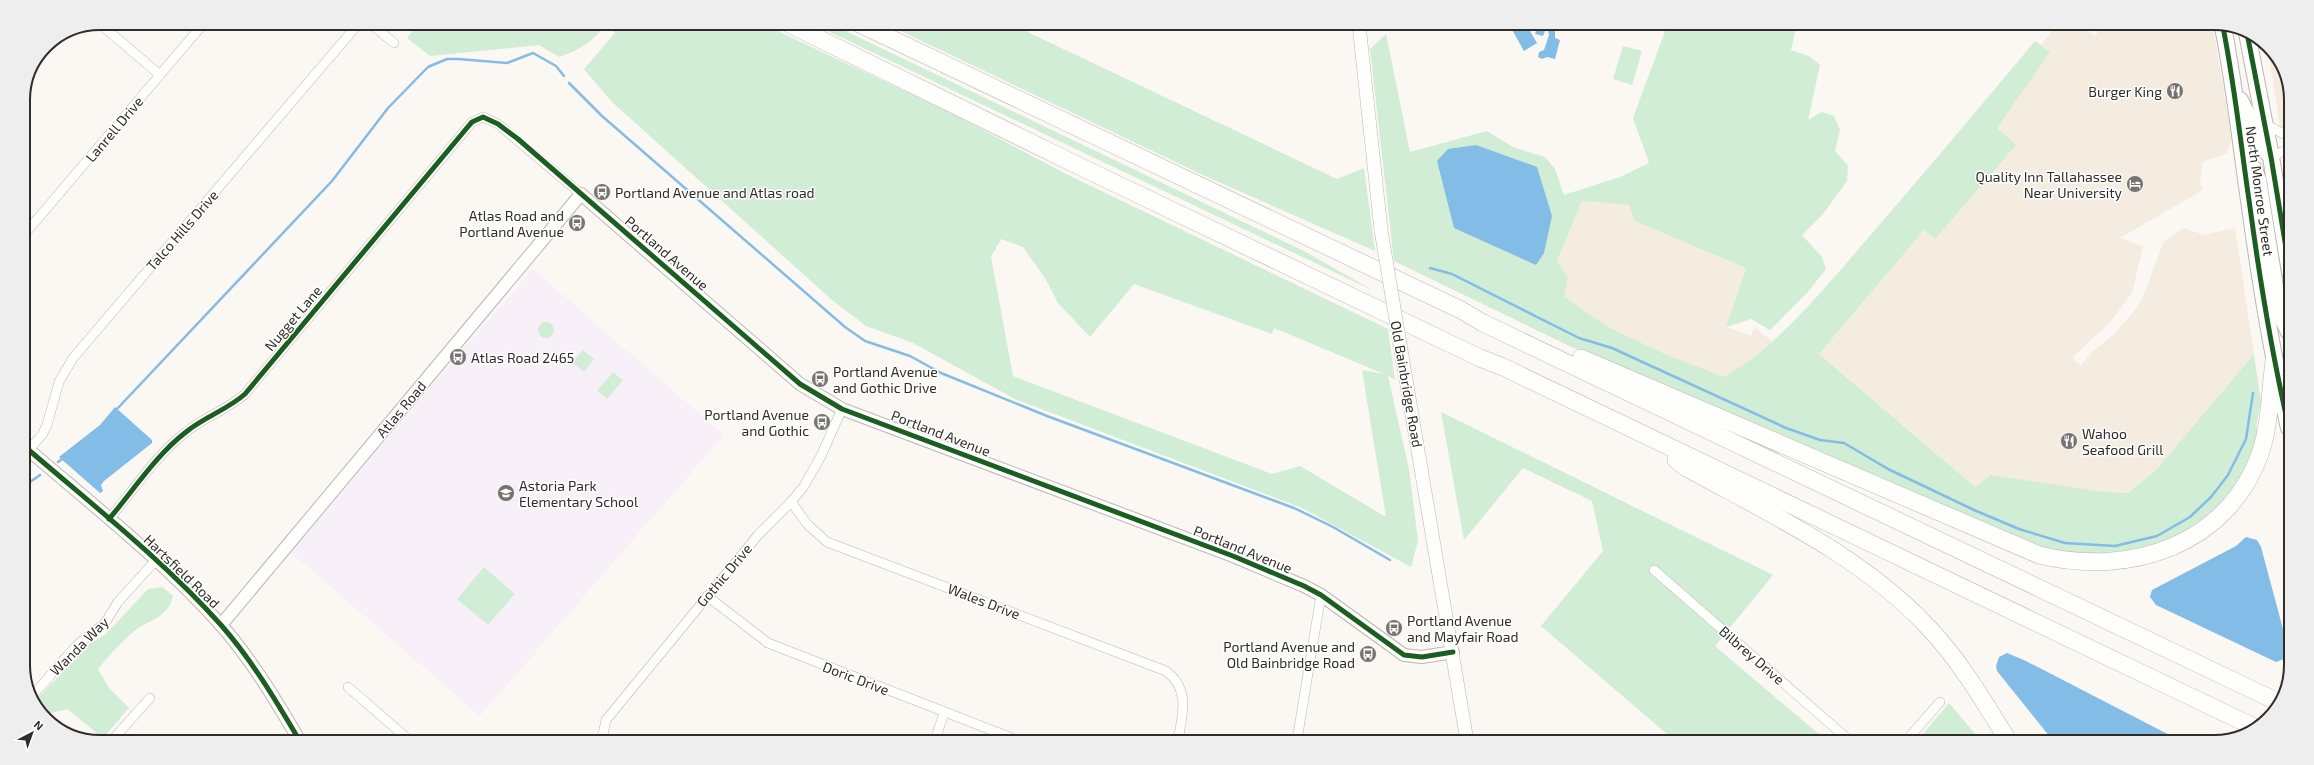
<svg xmlns="http://www.w3.org/2000/svg" width="2314" height="765" viewBox="0 0 2314 765" font-family="'Exo 2',sans-serif">
<style>
.built{fill:#f4ece1}
.education{fill:#f8f0f9}
.green{fill:#d1edd5;fill-rule:evenodd}
.water{fill:#83bce7}
.lines{fill:none;stroke-linecap:round;stroke-linejoin:round}
.stream{stroke:#83bce7;stroke-width:2.5}
.minor-casing{stroke:#bbb8b4;stroke-width:10}
.tertiary-casing{stroke:#bbb8b4;stroke-width:14}
.secondary-casing{stroke:#bbb8b4;stroke-width:14}
.trunk-casing{stroke:#bbb8b4;stroke-width:18}
.motorway-casing{stroke:#bbb8b4;stroke-width:18}
.minor{stroke:#fefefd;stroke-width:9}
.tertiary{stroke:#fefefd;stroke-width:12}
.secondary{stroke:#fefefd;stroke-width:13}
.trunk{stroke:#fefefd;stroke-width:16}
.motorway{stroke:#fefefd;stroke-width:17}
.secondary-bridge-casing{stroke:#bbb8b4;stroke-width:14;stroke-linecap:butt}
.secondary-bridge{stroke:#fefefd;stroke-width:13}
.cycleway-casing{stroke:#fff;stroke-width:8}
.cycleway{stroke:#1b5e20;stroke-width:5}
.labels{text-anchor:middle;dominant-baseline:central;stroke-width:3;stroke-linejoin:round;paint-order:stroke}
.poi-label{font-size:14px;fill:#302d29;stroke:#fff;text-anchor:start}
.street-label{font-size:14px;fill:#302d29;stroke:#fff}
.rim{fill:none;stroke:#302d29;stroke-width:2}
</style>
<rect width="100%" height="100%" fill="#fbf7f2"/>
<!-- built -->
<g class="built">
<polygon points="2056,27 2084,27 2095,36 2102,27 2213,27 2232,138 2227,153 2203,162 2200,183 2203,190 2120,238 2143,246 2132,293 2110,322 2072,358 2081,365 2091,353 2113,335 2136,309 2142,299 2164,241 2184,228 2204,235 2235,228 2254,354 2157,469 2128,493 2092,508 1975,487 1819,354 1924,230 1935,239 1981,114"/>
<polygon points="2268,48 2275,53 2285,81 2288,97 2291,98 2291,133 2280,127"/>
<polygon points="1582,201 1629,205 1634,221 1746,268 1726,327 1751,336 1754,327 1772,341 1744,366 1724,377 1665,354 1608,327 1563,297 1568,278 1557,261"/>
</g>
<!-- education -->
<polygon class="education" points="533,269 724,435 480,716 289,551"/>
<!-- green -->
<g class="green">
<path d="M419 24H607C593 41 580 50 559 57L539 45 430 56 407 38Z"/>
<path d="M607 24H763L953 114 1068 175 1388 329 1395 380 1388 376 1409 469 1418 541 1411 567 1302 508 1015 399 913 343 866 326 832 300 612 102 584 69 615 33ZM1001 239 1023 247 1045 278 1058 303 1090 337 1134 284 1272 334 1274 328 1384 374 1362 370 1386 517 1300 466 1272 474 1013 376 991 257Z"/>
<polygon points="813,24 831,24 1304,251 1374,291"/>
<polygon points="886,24 1013,25 1337,179 1364,168 1375,251 1205,176"/>
<path d="M1667 26H1793L1796 28 1791 50 1809 56 1820 65 1808 120 1822 112 1834 116 1840 130 1835 151 1848 166 1847 181 1823 214 1802 235 1822 257 1826 269 1807 293 1770 330 1751 319 1726 327 1746 268 1634 221 1629 205 1582 201 1557 261 1568 278 1564 297 1608 327 1665 354 1724 377C1778 347 1828 284 1869 237 1925 172 1980 107 2035 41L2050 52 1997 128 2016 145 1935 239 1924 230 1819 354 1975 487 1991 475 2103 492 2128 493 2157 469 2254 354 2261 401 2256 428H2259L2247 474 2208 521 2148 552 2057 556 1654 387 1394 261 1370 49 1386 34 1410 152 1487 131 1513 147 1545 157 1555 169 1564 195 1620 177 1649 163 1633 118Z"/>
<polygon points="1623,46 1642,51 1632,85 1613,79"/>
<circle cx="546" cy="330" r="8"/>
<polygon points="583,350 594,359 584,372 572,362"/>
<polygon points="613,372 623,380 607,399 597,391"/>
<polygon points="1441,412 1773,575 1715,646 1827,741 1745,741 1739,736 1733,741 1675,741 1541,626 1603,551 1592,501 1523,468 1464,540"/>
<polygon points="484,567 515,594 488,625 457,599"/>
<path d="M162 587 173 596C167 620 148 619 133 632 120 643 109 656 98 669L109 688 129 708 103 738 67 709 44 715 39 712 35 701 89 644 106 634 148 589Z"/>
<polygon points="1949,703 1982,742 1917,741"/>
</g>
<!-- water -->
<g class="water">
<polygon points="1510,26 1527,26 1537,43 1524,51"/>
<polygon points="1538,26 1555,26 1555,38 1560,40 1555,59 1547,57 1542,59 1538,57 1539,52 1544,50 1549,35 1547,26 1543,36 1535,34"/>
<polygon points="1476,145 1537,167 1552,216 1544,253 1536,265 1454,228 1437,161 1448,149"/>
<polygon points="115,407 152,440 152,443 104,481 101,485 103,491 100,493 59,457 100,425"/>
<polygon points="2246,537 2257,540 2261,547 2287,644 2284,659 2276,662 2156,605 2150,597 2152,590 2236,546"/>
<polygon points="2007,653 2026,661 2183,742 2054,742 1997,671 1996,666 1999,657"/>
</g>
<g class="lines">
<!-- stream -->
<g class="stream">
<polyline points="569,83 602,116 845,327 865,341 910,356 941,373 1047,416 1294,508 1333,527 1390,560"/>
<polyline points="1430,268 1452,274 1579,338 1612,348 1786,428 1820,440 1844,443 1888,469 1974,510 2019,529 2065,543 2115,546 2157,536 2190,517 2211,497 2228,475 2246,439 2253,393"/>
<polyline points="117,409 332,181 388,108 428,67 447,59 458,59 507,63 533,53 556,66 564,76"/>
<polyline points="58,462 62,459"/>
<polyline points="23,487 40,475"/>
</g>
<!-- minor casing -->
<g class="minor-casing">
<g id="minor">
<polyline points="99,23 160,75"/>
<polyline points="371,24 394,43"/>
<polyline points="2265,124 2291,138"/>
<polyline points="2271,157 2290,148"/>
<polyline points="23,236 204,23"/>
<polyline points="23,456 42,435 47,425 59,382 73,358 359,23"/>
<path d="M791 502 808 525 827 542 1166 671C1190 689 1183 713 1178 740"/>
<path d="M109 519C133 491 156 455 186 432 204 417 227 410 245 394L472 122 483 117 498 124 581 194"/>
<polyline points="1654,570 1850,741"/>
<polyline points="707,596 768,643 1017,740"/>
<polyline points="348,687 408,739"/>
<polyline points="33,695 77,645 105,623 118,602 156,560"/>
<polyline points="114,738 150,698"/>
<polyline points="602,739 606,720 758,535 791,502 804,486 821,456 842,409"/>
<polyline points="935,740 944,713"/>
<polyline points="1297,740 1321,595"/>
<polyline points="1906,741 1940,702"/>
</g>
</g>
<!-- tertiary casing -->
<g class="tertiary-casing">
<g id="tertiary">
<path d="M23 445C90 503 162 559 221 625 251 659 275 699 298 738"/>
<polyline points="221,625 581,194 800,384 842,409 1233,556 1304,586 1321,595 1404,655 1422,657 1453,652"/>
</g>
</g>
<!-- secondary casing -->
<g class="secondary-casing">
<g id="secondary">
<polyline points="1359,25 1381,230"/>
<polyline points="1402,356 1467,741"/>
</g>
</g>
<!-- trunk casing -->
<g class="trunk-casing">
<g id="trunk">
<path d="M2223 27C2235 87 2241 147 2250 207 2260 281 2272 355 2289 428"/>
<polyline points="2247,33 2271,157 2290,272"/>
<polyline points="2240,100 2253,126 2259,146 2269,154"/>
<polyline points="2244,161 2254,169 2258,180 2279,312 2289,332"/>
</g>
</g>
<!-- motorway casing -->
<g class="motorway-casing">
<g id="motorway">
<polyline points="789,24 1079,166 1480,358 1503,367 2256,728"/>
<polyline points="860,24 1461,310 1483,323 2278,702"/>
<path d="M1581 358 2039 555C2129 577 2229 546 2261 451 2270 423 2270 391 2274 361"/>
<path d="M1676 460 1685 467C1770 514 1860 555 1927 626 1960 660 1984 702 2009 742"/>
</g>
</g>
<!-- minor -->
<use href="#minor" class="minor"/>
<!-- tertiary -->
<use href="#tertiary" class="tertiary"/>
<!-- secondary -->
<use href="#secondary" class="secondary"/>
<!-- trunk -->
<use href="#trunk" class="trunk"/>
<!-- motorway -->
<use href="#motorway" class="motorway"/>
<!-- secondary-bridge casing -->
<g class="secondary-bridge-casing">
<polyline id="secondary-bridge" points="1381,230 1402,356"/>
</g>
<!-- secondary-bridge -->
<use href="#secondary-bridge" class="secondary-bridge"/>
<!-- cycleway casing -->
<g class="cycleway-casing">
<g id="cycleway">
<path d="M2223 27C2235 87 2241 147 2250 207 2260 281 2272 355 2289 428"/>
<polyline points="2247,33 2271,157 2290,272"/>
<path d="M23 445C90 503 162 559 221 625 251 659 275 699 298 738"/>
<path d="M109 519C133 491 156 455 186 432 204 417 227 410 245 394L466 129 472 122 483 117 498 124 518 139 800 384 842 409 1233 556 1304 586 1321 595 1404 655 1422 657 1453 652"/>
</g>
</g>
<!-- cycleway -->
<use href="#cycleway" class="cycleway"/>
</g>
<!-- icons -->
<defs>
<g id="restaurant-disc" transform="scale(0.9)"><circle r="9.5" fill="#77746f" stroke="#fff"/><path d="M-5-6h1v4h1v-4h1v4h1v-4h1v5L-1.5 .5V6h-2V.5L-5-1ZM5-6V6H3V1.5H1.5Q1.5-4 5-6Z" fill="#fff"/></g>
<g id="hotel-disc" transform="scale(0.9)"><circle r="9.5" fill="#77746f" stroke="#fff"/><path d="M-6-4.5h1.5V1H6V5H4.5V3h-9V5H-6ZM-4 0a1.8 1.8 0 1 1 3.6 0ZM.5 0V-2.5h3Q6-2.5 6 0Z" fill="#fff"/></g>
<g id="bus-disc" transform="scale(0.9)"><circle r="9.5" fill="#77746f" stroke="#fff"/><path d="M-5-6H5V4H4V6H2V4H-2V6H-4V4H-5ZM-3.5-4V0h7V-4ZM-3.5 1.2v1.5H-2V1.2ZM2 1.2v1.5H3.5V1.2Z" fill="#fff"/></g>
<g id="school-disc" transform="scale(0.9)"><circle r="9.5" fill="#77746f" stroke="#fff"/><path d="M0-5L7-2L0 1L-7-2ZM-4 1L0 2.5L4 1V4Q0 6-4 4Z" fill="#fff"/></g>
</defs>
<g fill-rule="evenodd">
<use href="#restaurant-disc" x="2175" y="91"/>
<use href="#hotel-disc" x="2135" y="184"/>
<use href="#bus-disc" x="602" y="192"/>
<use href="#bus-disc" x="577" y="223"/>
<use href="#bus-disc" x="458" y="357"/>
<use href="#bus-disc" x="820" y="379"/>
<use href="#bus-disc" x="822" y="422"/>
<use href="#restaurant-disc" x="2069" y="441"/>
<use href="#school-disc" x="506" y="493"/>
<use href="#bus-disc" x="1394" y="628"/>
<use href="#bus-disc" x="1368" y="654"/>
</g>
<g class="labels">
<!-- poi labels -->
<g class="poi-label">
<text x="2162" y="91" text-anchor="end">Burger King</text>
<text x="2122" y="176" text-anchor="end">Quality Inn Tallahassee<tspan x="2122" dy="16">Near University</tspan></text>
<text x="615" y="192">Portland Avenue and Atlas road</text>
<text x="564" y="215" text-anchor="end">Atlas Road and<tspan x="564" dy="16">Portland Avenue</tspan></text>
<text x="471" y="357">Atlas Road 2465</text>
<text x="833" y="371">Portland Avenue<tspan x="833" dy="16">and Gothic Drive</tspan></text>
<text x="809" y="414" text-anchor="end">Portland Avenue<tspan x="809" dy="16">and Gothic</tspan></text>
<text x="2082" y="433">Wahoo<tspan x="2082" dy="16">Seafood Grill</tspan></text>
<text x="519" y="485">Astoria Park<tspan x="519" dy="16">Elementary School</tspan></text>
<text x="1407" y="620">Portland Avenue<tspan x="1407" dy="16">and Mayfair Road</tspan></text>
<text x="1355" y="646" text-anchor="end">Portland Avenue and<tspan x="1355" dy="16">Old Bainbridge Road</tspan></text>
</g>
<!-- street labels -->
<g class="street-label">
<text transform="translate(114 129) rotate(-50)">Lanrell Drive</text>
<text transform="translate(2260 191) rotate(82)">North Monroe Street</text>
<text transform="translate(182 230) rotate(-49)">Talco Hills Drive</text>
<text transform="translate(667 253) rotate(41)">Portland Avenue</text>
<text transform="translate(293 318) rotate(-50)">Nugget Lane</text>
<text transform="translate(1407 384) rotate(80)">Old Bainbridge Road</text>
<text transform="translate(401 409) rotate(-50)">Atlas Road</text>
<text transform="translate(941 433) rotate(21)">Portland Avenue</text>
<text transform="translate(1243 549) rotate(22)">Portland Avenue</text>
<text transform="translate(182 571) rotate(44)">Hartsfield Road</text>
<text transform="translate(724 575) rotate(-50)">Gothic Drive</text>
<text transform="translate(984 601) rotate(21)">Wales Drive</text>
<text transform="translate(79 646) rotate(-45)">Wanda Way</text>
<text transform="translate(1752 655) rotate(41)">Bilbrey Drive</text>
<text transform="translate(856 678) rotate(21)">Doric Drive</text>
</g>
</g>
<!-- crop -->
<path d="M0 0H2314V765H0ZM100 30H2214A70 70 0 0 1 2284 100V665A70 70 0 0 1 2214 735H100A70 70 0 0 1 30 665V100A70 70 0 0 1 100 30Z" fill="#eee" fill-rule="evenodd"/>
<path class="rim" d="M100 30H2214A70 70 0 0 1 2284 100V665A70 70 0 0 1 2214 735H100A70 70 0 0 1 30 665V100A70 70 0 0 1 100 30Z"/>
<!-- north arrow -->
<g transform="translate(32 733) rotate(41)" stroke="#ffffff" stroke-width="3" paint-order="stroke">
<path d="M0-3L7 15L0 10L-7 15Z" fill="#302d29"/>
<text y="-6" font-size="11" font-weight="bold" text-anchor="middle" fill="#302d29">N</text>
</g>
</svg>
